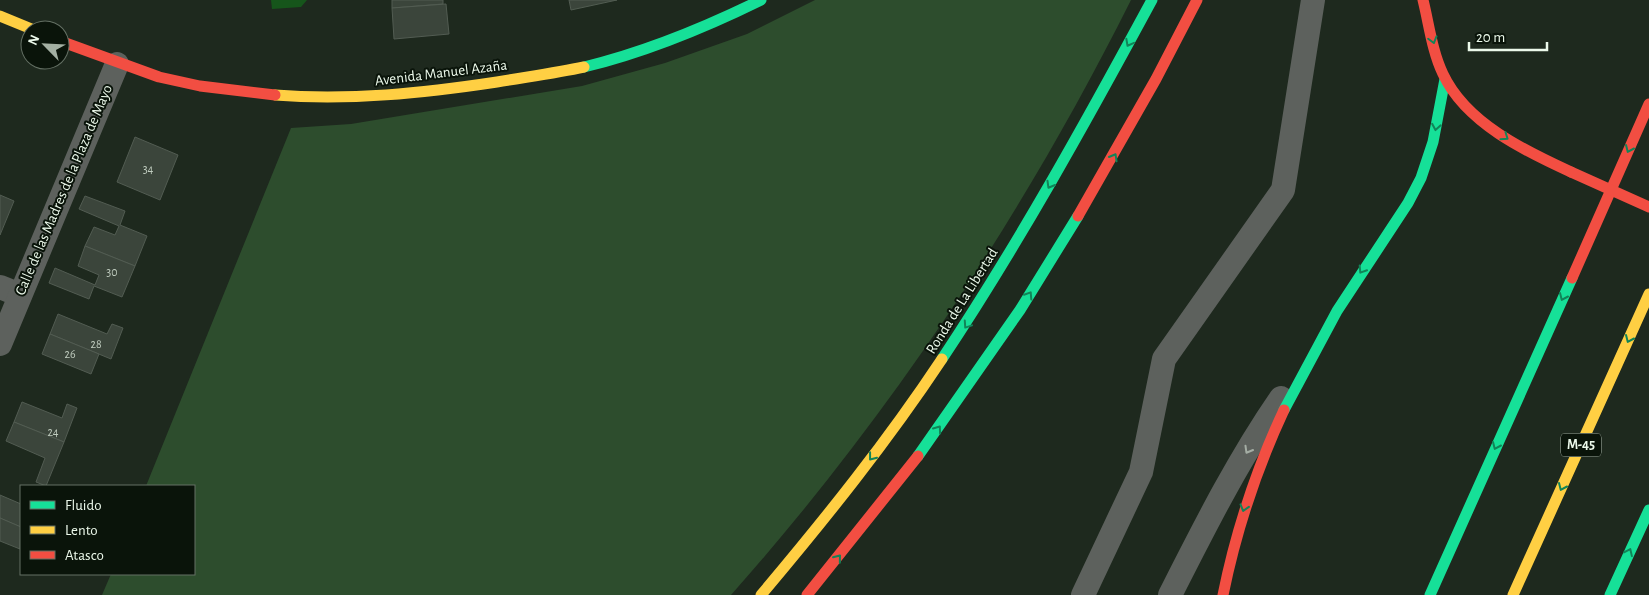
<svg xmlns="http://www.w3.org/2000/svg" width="1649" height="595" viewBox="0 0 1649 595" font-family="'Alegreya Sans',sans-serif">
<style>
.green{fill:#2d4d2d}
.water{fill:#16551b}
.building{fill:#3b453b;stroke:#525c52}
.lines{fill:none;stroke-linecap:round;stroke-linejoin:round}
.street{stroke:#5d615d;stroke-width:24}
.fast{stroke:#16e098;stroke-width:11}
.slow{stroke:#ffcf43;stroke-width:11}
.jam{stroke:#f24e42;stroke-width:11}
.jam-bridge{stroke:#f24e42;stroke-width:11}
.oneway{stroke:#118458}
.oneway2{stroke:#a4ada4}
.labels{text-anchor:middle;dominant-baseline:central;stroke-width:4;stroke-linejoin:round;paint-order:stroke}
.number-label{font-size:12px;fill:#c0ccbf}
.shield{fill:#0a140a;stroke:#a8b4a8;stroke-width:1}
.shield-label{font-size:14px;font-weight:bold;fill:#ecf9eb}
.street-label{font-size:15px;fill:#ecf9eb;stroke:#0a140a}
</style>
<rect width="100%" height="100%" fill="#1e291e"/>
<!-- green -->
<path class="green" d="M815 0H1131C1024 214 890 416 731 595H102L111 574H194V486H146L291 128 351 124 582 86 665 63 747 34Z"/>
<!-- water -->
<polygon class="water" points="271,0 307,0 301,7 272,9"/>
<!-- building -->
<g class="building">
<polygon points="392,0 443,0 443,4 392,8"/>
<polygon points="569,0 617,0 571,10"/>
<polygon points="446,4 449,34 394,39 392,8"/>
<polygon points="135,137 178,155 160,200 117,182"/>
<polygon points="0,195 14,201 0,235"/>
<polygon points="85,196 125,211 120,225 147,236 135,266 85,246 94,227 115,235 119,226 79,209"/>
<polygon points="85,246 135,266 122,297 94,286 89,299 49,283 55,268 95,285 99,275 78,266"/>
<polygon points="58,314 107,334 112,324 123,328 111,359 50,334"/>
<polygon points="50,334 99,354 91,374 42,354"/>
<polygon points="22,402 62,418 67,404 77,408 64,442 14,422"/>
<polygon points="14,422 64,442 46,486 36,482 45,458 6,441"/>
<polygon points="0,495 21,504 21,527 0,518"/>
<polygon points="0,518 21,527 20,549 0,541"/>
</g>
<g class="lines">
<!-- street -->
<g class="street">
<polyline points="0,287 20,295"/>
<polyline points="0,344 117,64"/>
<polyline points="1083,595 1141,472 1164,359 1283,190 1313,0"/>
<path d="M1170 595C1204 528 1238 460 1281 398"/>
</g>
<!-- fast -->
<g class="fast">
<path d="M584 67C646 52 704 28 761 0"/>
<path d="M942 359C1019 243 1086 122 1152 0"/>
<polyline points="1284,410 1337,311 1408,203 1421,178 1433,142 1445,79"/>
<polyline points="918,456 1020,310 1078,216"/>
<polyline points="1430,595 1572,278"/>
<polyline points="1610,595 1649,510"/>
</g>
<!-- slow -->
<g class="slow">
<polyline points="0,16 34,30"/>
<path d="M275 95C349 101 424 93 497 82 526 77 556 73 584 67"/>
<path d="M761 595C825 519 887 442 942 359"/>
<polyline points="1513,595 1649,294"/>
</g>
<!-- jam -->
<g class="jam">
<path d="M1423 0C1429 24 1432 51 1443 74 1466 123 1525 151 1571 172"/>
<polyline points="60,41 159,77 200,86 275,95"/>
<polyline points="1078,216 1156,79 1197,0"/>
<polyline points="1572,278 1649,104"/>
<polyline points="807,595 918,456"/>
<path d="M1223 595C1236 531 1256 470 1284 410"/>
</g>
<!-- jam-bridge -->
<polyline class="jam-bridge" points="1571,172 1649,207"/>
</g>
<!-- one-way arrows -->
<defs><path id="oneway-chevron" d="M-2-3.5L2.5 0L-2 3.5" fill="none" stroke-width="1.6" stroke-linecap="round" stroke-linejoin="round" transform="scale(1.25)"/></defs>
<g class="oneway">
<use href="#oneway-chevron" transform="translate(1433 40) rotate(74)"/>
<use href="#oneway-chevron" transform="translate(1129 43) rotate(118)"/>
<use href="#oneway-chevron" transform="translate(1436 127) rotate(100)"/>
<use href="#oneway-chevron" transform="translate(1505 137) rotate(35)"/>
<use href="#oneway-chevron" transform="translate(1629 149) rotate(114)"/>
<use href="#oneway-chevron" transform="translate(1114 157) rotate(-60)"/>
<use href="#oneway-chevron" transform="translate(1050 185) rotate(120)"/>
<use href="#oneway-chevron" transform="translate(1362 270) rotate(123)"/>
<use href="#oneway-chevron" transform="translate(1029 295) rotate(-57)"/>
<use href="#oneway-chevron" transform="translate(1563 297) rotate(114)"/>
<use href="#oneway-chevron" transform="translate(967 325) rotate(124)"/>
<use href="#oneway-chevron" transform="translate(1629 339) rotate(114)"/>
<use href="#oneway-chevron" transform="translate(938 429) rotate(-54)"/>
<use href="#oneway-chevron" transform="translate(1496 446) rotate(114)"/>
<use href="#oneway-chevron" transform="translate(872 457) rotate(128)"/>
<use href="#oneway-chevron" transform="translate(1562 487) rotate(114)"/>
<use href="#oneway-chevron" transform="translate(1244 508) rotate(107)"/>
<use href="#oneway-chevron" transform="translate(1629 552) rotate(-65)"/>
<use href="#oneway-chevron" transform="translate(838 558) rotate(-51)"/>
</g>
<use class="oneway2" href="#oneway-chevron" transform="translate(1248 450) rotate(120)"/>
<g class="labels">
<!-- number labels -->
<g class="number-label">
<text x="148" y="169">34</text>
<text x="112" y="272">30</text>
<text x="96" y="344">28</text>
<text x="70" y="354">26</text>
<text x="53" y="432">24</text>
</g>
<!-- shield labels -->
<rect class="shield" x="1561" y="433.5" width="40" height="23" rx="4"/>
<g class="shield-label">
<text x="1581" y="445">M-45</text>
</g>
<!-- street labels -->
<g class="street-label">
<text transform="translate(441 73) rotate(-7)">Avenida Manuel Azaña</text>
<text transform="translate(64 190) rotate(-67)">Calle de las Madres de la Plaza de Mayo</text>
<text transform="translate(962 301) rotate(-58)">Ronda de La Libertad</text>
</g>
</g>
<!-- legend -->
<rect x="20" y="485" width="175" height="90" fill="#0a140a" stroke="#647064"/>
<rect x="30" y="501" width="25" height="8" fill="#16e098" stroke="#647064"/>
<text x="65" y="510" font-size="15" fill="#ecf9eb">Fluido</text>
<rect x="30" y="526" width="25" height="8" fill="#ffcf43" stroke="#647064"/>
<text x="65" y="535" font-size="15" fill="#ecf9eb">Lento</text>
<rect x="30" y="551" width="25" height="8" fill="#f24e42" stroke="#647064"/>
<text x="65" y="560" font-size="15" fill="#ecf9eb">Atasco</text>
<!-- north arrow -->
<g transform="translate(45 45) rotate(294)"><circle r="24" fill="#0a140a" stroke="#647064"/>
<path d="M0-4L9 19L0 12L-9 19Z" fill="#a4b0a3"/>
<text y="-8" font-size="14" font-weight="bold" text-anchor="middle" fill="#ecf9eb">N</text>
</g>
<!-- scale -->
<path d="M1469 42v8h78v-8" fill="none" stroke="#ecf9eb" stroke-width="2.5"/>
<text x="1476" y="42" font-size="15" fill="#ecf9eb" stroke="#0a140a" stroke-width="4" paint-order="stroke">20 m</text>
</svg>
